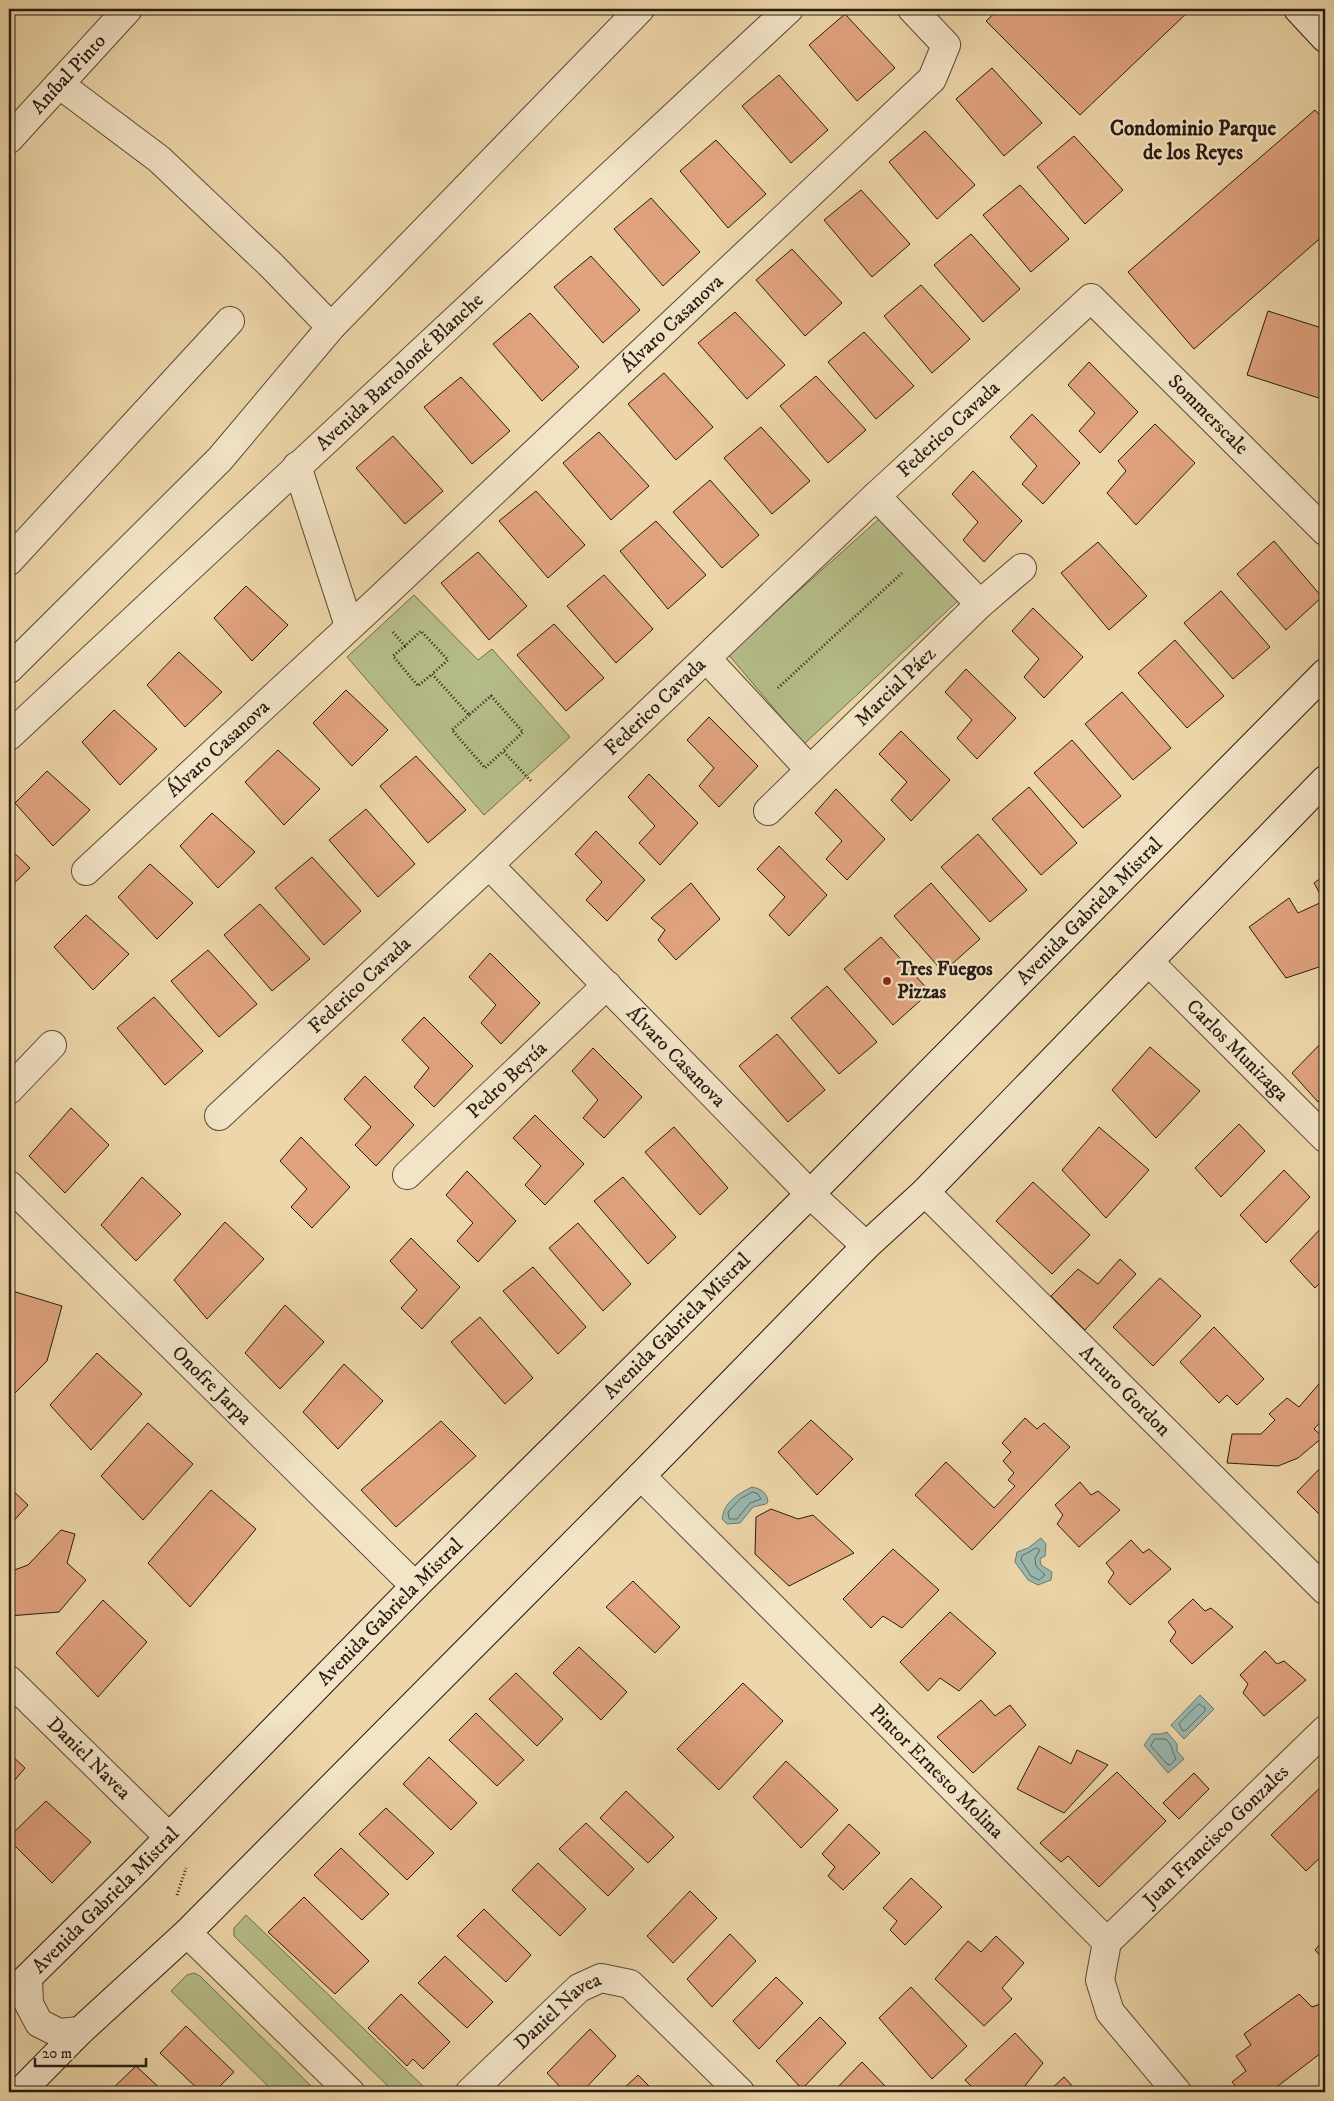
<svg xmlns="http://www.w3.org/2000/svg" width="1334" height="2101" viewBox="0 0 1334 2101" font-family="'IM FELL DW Pica',serif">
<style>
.green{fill:#b6be8a;stroke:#6f6d4e}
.water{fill:#9ab8ae;stroke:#6c7a70}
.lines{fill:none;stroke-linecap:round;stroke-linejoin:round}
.shore{stroke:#616a60;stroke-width:1}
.building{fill:#e0a37e;stroke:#281c12}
.minor-casing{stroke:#594a38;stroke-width:30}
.secondary-casing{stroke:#281c12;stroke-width:30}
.path{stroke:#281c12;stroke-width:3;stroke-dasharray:1 2.5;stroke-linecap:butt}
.minor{stroke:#f3e4c7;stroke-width:28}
.secondary{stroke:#f3e4c7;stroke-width:28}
.poi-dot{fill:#8f2418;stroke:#f3e4c7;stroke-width:2}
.labels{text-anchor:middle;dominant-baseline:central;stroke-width:4.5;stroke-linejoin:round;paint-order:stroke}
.street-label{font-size:20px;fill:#281c12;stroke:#f3e4c7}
.poi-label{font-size:20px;font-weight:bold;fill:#281c12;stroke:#f3e4c7;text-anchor:start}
.neighbourhood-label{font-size:21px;font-weight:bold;fill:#281c12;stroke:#f3e4c7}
</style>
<rect width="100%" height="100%" fill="#edd6a9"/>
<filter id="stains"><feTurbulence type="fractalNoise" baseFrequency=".004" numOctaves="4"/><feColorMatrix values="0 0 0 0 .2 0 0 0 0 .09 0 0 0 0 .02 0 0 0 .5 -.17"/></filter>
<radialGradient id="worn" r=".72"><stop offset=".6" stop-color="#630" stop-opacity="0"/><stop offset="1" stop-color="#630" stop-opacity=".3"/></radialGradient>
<!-- green -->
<g class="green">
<polygon points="879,519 960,599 804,744 728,654"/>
<polygon points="414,595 478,660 492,649 570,737 484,815 347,657"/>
<polygon points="246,1915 426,2089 422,2092 394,2092 234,1936 234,1928"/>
<polygon points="194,1973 200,1976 317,2092 274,2092 171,1991 187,1975"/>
</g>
<!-- water -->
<g class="water">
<path d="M752 1487C761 1489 767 1492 768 1502L766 1504 753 1507 740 1523 727 1524 722 1519C724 1502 738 1494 752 1487Z"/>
<polygon points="1041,1538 1046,1544 1045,1556 1040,1559 1041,1565 1052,1572 1051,1580 1038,1585 1028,1580 1015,1562 1017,1552 1028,1548"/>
<polygon points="1200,1695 1214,1709 1184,1739 1171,1725"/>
<polygon points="1167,1732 1177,1744 1177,1751 1184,1759 1168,1773 1144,1745 1152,1734 1161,1734"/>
</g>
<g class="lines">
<!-- shore -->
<g class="shore">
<polygon points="753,1492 758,1494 761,1499 750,1503 737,1519 729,1519 728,1512 740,1499"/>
<polygon points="1037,1548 1040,1550 1035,1558 1036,1566 1045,1575 1039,1580 1031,1576 1021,1560 1022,1556"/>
<polygon points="1199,1704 1205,1708 1205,1711 1186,1730 1183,1731 1179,1724"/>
<path d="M1155 1739H1166C1172 1745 1172 1751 1176 1759L1170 1765 1167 1764 1151 1746Z"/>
</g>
</g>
<!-- building -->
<g class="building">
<polygon points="999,9 1191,9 1080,115 986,21"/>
<polygon points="845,14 895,68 857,101 809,45"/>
<polygon points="992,68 1042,123 1004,156 956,99"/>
<polygon points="779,75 828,130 791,163 742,106"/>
<polygon points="1315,110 1325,121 1325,234 1194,349 1128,272"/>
<polygon points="925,131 975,185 937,219 889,162"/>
<polygon points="1074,136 1123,190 1085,224 1037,167"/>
<polygon points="716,140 766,194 728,228 680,171"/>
<polygon points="1020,185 1069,239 1031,272 983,215"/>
<polygon points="861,190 910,244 872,277 824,220"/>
<polygon points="651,198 700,252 663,286 614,229"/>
<polygon points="971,234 1020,289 983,322 934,265"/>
<polygon points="792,249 842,303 805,336 756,280"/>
<polygon points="591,256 640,310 603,343 554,287"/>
<polygon points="921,285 970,339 932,373 884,316"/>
<polygon points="1268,311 1325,329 1325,400 1247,375"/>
<polygon points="735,312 785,365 747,399 698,343"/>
<polygon points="530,313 579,367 542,401 493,344"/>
<polygon points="864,332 914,386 876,419 828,362"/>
<polygon points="1089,362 1138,412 1100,453 1079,431 1095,413 1068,385"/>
<polygon points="664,373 713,427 676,460 628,404"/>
<polygon points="816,376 866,430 828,463 780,406"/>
<polygon points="461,377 510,431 472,464 424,407"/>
<polygon points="1032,414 1080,463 1043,504 1022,484 1037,466 1010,437"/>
<polygon points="1155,424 1195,463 1136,525 1107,493 1126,471 1118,461"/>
<polygon points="761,427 810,481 772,514 724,458"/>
<polygon points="599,432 649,486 611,520 563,463"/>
<polygon points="393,436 443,491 405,524 356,468"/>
<polygon points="973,471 1022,521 984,562 963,540 978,522 952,494"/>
<polygon points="710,480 759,535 722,568 673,512"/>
<polygon points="536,491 585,545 548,578 499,521"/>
<polygon points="656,521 706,575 668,609 620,551"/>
<polygon points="1274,541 1322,597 1286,630 1237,574"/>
<polygon points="1098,542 1147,596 1109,630 1061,573"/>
<polygon points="478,552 527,606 489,640 441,583"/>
<polygon points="604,575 653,629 616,663 567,606"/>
<polygon points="246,586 288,625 252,661 214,618"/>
<polygon points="1221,591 1270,647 1233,679 1184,623"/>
<polygon points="1033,608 1083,657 1044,698 1024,677 1039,659 1012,631"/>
<polygon points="554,624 604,678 566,711 517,655"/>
<polygon points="1175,640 1224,696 1187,728 1138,673"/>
<polygon points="179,652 222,692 185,727 147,685"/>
<polygon points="966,669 1016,718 977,759 957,738 972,720 945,692"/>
<polygon points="346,690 388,730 352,766 313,723"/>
<polygon points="1122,692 1171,748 1133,780 1085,724"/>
<polygon points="114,710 157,749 120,785 82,742"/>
<polygon points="709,717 758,766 719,807 699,786 714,768 687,740"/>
<polygon points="901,731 950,780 911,821 891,800 907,782 879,754"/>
<polygon points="1072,740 1121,796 1083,828 1034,773"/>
<polygon points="278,750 320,789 284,825 245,782"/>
<polygon points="416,756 466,810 428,843 380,786"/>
<polygon points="47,771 90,810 53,846 15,803"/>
<polygon points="649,774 698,823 660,865 639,843 655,826 628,797"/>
<polygon points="1029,787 1077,843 1041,875 992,819"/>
<polygon points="836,789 885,839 847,880 826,859 842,841 815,813"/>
<polygon points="366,809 415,864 378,897 329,840"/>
<polygon points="212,813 255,852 218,888 180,846"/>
<polygon points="596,831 645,880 607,921 586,900 602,882 575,854"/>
<polygon points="978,834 1027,890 990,922 941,867"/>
<polygon points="779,846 827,895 789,936 769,915 785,897 757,869"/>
<polygon points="9,848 30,868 9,888"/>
<polygon points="312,857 361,911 324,945 275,888"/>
<polygon points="150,864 193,903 157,939 118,897"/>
<polygon points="1325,875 1325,941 1320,945 1325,953 1325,965 1286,978 1249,927 1289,898 1298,913 1324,901 1314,883"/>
<polygon points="691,883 720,919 676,960 658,940 665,930 651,918"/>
<polygon points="931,883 980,939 943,972 894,916"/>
<polygon points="260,904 310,959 272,991 224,935"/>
<polygon points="86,915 129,954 93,990 54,947"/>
<polygon points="881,937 930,992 893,1025 844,969"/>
<polygon points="208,950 257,1004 219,1037 171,981"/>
<polygon points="490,953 540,1003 501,1044 481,1023 496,1005 469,977"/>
<polygon points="827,986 877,1042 839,1074 791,1018"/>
<polygon points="154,997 203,1051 165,1085 117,1028"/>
<polygon points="424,1017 473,1066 434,1107 414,1087 429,1068 402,1040"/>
<polygon points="777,1034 825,1090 788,1122 739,1066"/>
<polygon points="1325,1039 1325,1094 1318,1102 1292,1073"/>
<polygon points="1150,1047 1200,1091 1156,1138 1112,1090"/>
<polygon points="593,1048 642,1097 604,1138 583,1118 598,1100 572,1071"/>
<polygon points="365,1076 414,1125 376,1166 355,1145 371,1127 344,1099"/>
<polygon points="71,1108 109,1145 65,1193 29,1156"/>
<polygon points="535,1115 584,1164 545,1205 525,1185 541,1166 513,1138"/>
<polygon points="1239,1124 1265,1151 1221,1197 1195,1168"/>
<polygon points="674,1127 728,1188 700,1215 645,1152"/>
<polygon points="1099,1127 1149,1170 1106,1218 1062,1170"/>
<polygon points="301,1137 350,1187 312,1228 291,1207 307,1189 280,1161"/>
<polygon points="1284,1170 1310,1197 1266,1243 1240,1215"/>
<polygon points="467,1171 516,1221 478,1262 457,1241 473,1223 446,1195"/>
<polygon points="142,1177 181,1214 136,1261 101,1225"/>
<polygon points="623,1177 676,1237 648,1264 594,1201"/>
<polygon points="1033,1182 1090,1235 1052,1274 996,1221"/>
<polygon points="225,1222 264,1259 207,1319 174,1280"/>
<polygon points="578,1223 631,1284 603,1311 549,1248"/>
<polygon points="1325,1224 1325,1278 1315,1288 1290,1261"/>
<polygon points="411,1238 460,1287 422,1329 401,1308 417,1290 390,1261"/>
<polygon points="1120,1259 1136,1274 1085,1330 1051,1296 1078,1269 1098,1284"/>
<polygon points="533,1267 586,1327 558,1354 503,1291"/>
<polygon points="1160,1278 1201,1316 1153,1366 1113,1327"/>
<polygon points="9,1290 62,1306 47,1361 9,1399"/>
<polygon points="285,1305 324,1342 280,1389 245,1353"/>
<polygon points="480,1317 533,1378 505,1404 451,1342"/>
<polygon points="1214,1327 1264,1379 1237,1405 1227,1395 1219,1403 1180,1362"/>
<polygon points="97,1353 142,1394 91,1450 50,1405"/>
<polygon points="344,1364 383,1401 338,1449 303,1412"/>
<polygon points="1325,1377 1325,1417 1314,1429 1323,1437 1298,1458 1278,1466 1227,1463 1232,1434 1261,1434 1275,1420 1269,1414 1287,1398 1299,1407"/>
<polygon points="1025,1418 1037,1429 1044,1423 1070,1447 972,1550 915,1495 946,1462 994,1508 1015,1486 1008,1480 1014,1473 1003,1461 1011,1452 1002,1443"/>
<polygon points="811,1420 853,1459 817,1495 778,1452"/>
<polygon points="441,1421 476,1456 396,1527 361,1490"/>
<polygon points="148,1423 193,1464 143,1520 101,1476"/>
<polygon points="1325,1463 1325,1520 1297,1492"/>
<polygon points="1080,1482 1091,1495 1098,1491 1120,1510 1079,1547 1057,1524 1063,1515 1055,1505"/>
<polygon points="9,1487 28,1505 9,1526"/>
<polygon points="211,1490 256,1529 190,1607 148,1563"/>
<polygon points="771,1509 798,1519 813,1515 854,1553 789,1586 755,1554 756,1517"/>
<polygon points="61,1530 75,1534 67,1563 86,1580 59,1612 9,1616 9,1572 28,1565"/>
<polygon points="1131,1540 1143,1553 1149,1549 1171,1569 1130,1605 1108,1582 1114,1573 1106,1563"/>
<polygon points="893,1549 939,1590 902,1628 883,1616 871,1628 843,1599"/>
<polygon points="633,1581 680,1627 655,1653 606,1607"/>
<polygon points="1193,1599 1205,1611 1211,1608 1233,1627 1192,1664 1170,1641 1176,1632 1168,1622"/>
<polygon points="103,1600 147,1642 98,1697 56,1653"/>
<polygon points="950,1612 996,1653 959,1691 940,1678 928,1691 900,1662"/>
<polygon points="579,1647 627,1692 601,1720 553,1673"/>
<polygon points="1265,1651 1277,1664 1284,1661 1306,1680 1264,1716 1243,1693 1248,1684 1240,1675"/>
<polygon points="516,1673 563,1719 537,1746 489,1699"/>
<polygon points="743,1683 783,1721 719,1790 677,1749"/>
<polygon points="981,1700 995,1716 1010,1705 1026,1725 973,1773 937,1737"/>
<polygon points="476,1713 524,1760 497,1786 449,1740"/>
<polygon points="1039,1746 1071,1764 1077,1750 1108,1765 1064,1813 1017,1789"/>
<polygon points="9,1753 25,1768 9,1787"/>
<polygon points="429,1757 477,1803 451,1830 403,1784"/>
<polygon points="786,1761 838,1810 801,1848 753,1797"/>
<polygon points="1117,1772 1166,1821 1099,1887 1068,1856 1061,1862 1040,1843"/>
<polygon points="1194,1773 1209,1789 1179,1819 1163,1803"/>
<polygon points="1325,1783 1325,1853 1306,1871 1271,1835"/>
<polygon points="626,1791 674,1837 648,1863 600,1818"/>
<polygon points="46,1801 91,1842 52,1883 9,1840 9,1837"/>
<polygon points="386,1808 434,1853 407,1880 359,1834"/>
<polygon points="586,1823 634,1869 608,1896 559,1849"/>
<polygon points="849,1824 880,1853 843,1890 828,1876 835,1867 822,1854"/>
<polygon points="341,1848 389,1894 362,1920 314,1875"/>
<polygon points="538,1863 586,1909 560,1936 512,1890"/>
<polygon points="911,1878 942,1907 905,1945 890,1930 897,1921 883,1908"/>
<polygon points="690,1891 717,1918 673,1963 647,1936"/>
<polygon points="304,1897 369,1961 335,1994 268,1932"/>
<polygon points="484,1909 531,1955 506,1982 457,1936"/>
<polygon points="730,1934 756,1961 712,2007 687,1979"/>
<polygon points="996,1936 1024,1963 1002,1988 1012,1999 984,2026 935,1979 968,1941 981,1952"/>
<polygon points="1325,1938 1325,1961 1315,1950"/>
<polygon points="445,1956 493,2002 467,2028 418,1983"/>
<polygon points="776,1977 803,2003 759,2049 733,2021"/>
<polygon points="911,1987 967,2046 932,2079 879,2018"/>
<polygon points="401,1994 450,2042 423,2069 413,2059 407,2066 368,2028"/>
<polygon points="1299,1994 1312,2007 1323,2003 1325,2006 1325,2050 1270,2092 1241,2092 1232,2082 1246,2071 1236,2056 1251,2045 1244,2034"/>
<polygon points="820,2017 846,2043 802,2089 776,2061"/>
<polygon points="186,2026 234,2072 214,2092 201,2092 160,2053"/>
<polygon points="590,2029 616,2056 582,2092 565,2092 547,2073"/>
<polygon points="1015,2033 1043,2063 1020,2092 1007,2092 1001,2087 996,2092 977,2092 965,2080"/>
<polygon points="862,2062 888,2089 885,2092 833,2092"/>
<polygon points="136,2066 164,2092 109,2092"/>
<polygon points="638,2075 655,2092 620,2092"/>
<polygon points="1064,2077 1078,2092 1048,2092"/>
</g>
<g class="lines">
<!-- minor casing -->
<g class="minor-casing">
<g id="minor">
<polyline points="59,84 159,159 272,266 331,327"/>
<path id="s1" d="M9 139 128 9"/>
<polyline points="297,466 349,626"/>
<polyline points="876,496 980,604"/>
<polyline points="9,561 230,321"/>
<polyline points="707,659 810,770"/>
<polyline points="9,669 220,459 331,327 640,9"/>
<path id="s2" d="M9 736 789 9"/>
<path id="s3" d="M768 811 980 604 1022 568"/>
<path id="s4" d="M489 865 810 1194 866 1246"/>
<path id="s5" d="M86 871 370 608 932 79 946 45 912 9"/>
<path id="s6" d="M1149 962 1325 1138"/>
<polyline points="9,1090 52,1045"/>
<path id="s7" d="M219 1116 489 865 876 496 1091 298 1325 531"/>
<path id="s8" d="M407 1175 607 985"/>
<path id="s9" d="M9 1185 415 1586"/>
<path id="s10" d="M925 1192 1325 1590"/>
<path id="s11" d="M641 1476 1107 1942 1100 1980 1110 2012 1177 2092"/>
<path id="s12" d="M9 1680 169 1837"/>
<polyline points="187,1933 350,2092"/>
<path id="s13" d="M1107 1942 1325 1730"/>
<polyline points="28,1979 29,2004 39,2023 59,2033 80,2031"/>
<path id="s14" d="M470 2092 579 1988 601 1978 630 1984 740 2092"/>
</g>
</g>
<!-- secondary casing -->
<g class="secondary-casing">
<g id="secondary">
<polyline points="1298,9 1325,38"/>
<path id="s15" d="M9 1996 138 1869 415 1586 810 1194 1325 673"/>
<polyline points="20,2092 80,2031 187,1933 641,1476 866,1246 925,1192 1325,780"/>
</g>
</g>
<!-- path -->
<g class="path">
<polyline points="393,632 405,646 421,631 448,660 432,674 469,715 491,696 523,732 503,751 531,781"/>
<polyline points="405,646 393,656 418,686 432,674"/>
<polyline points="778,688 903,572"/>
<polyline points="469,715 452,730 485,768 503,751"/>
<polyline points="177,1895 186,1868"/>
</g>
<!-- minor -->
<use href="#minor" class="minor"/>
<!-- secondary -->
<use href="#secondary" class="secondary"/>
</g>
<!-- markers -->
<circle class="poi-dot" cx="887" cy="981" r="5"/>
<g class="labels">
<!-- street labels -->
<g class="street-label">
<text stroke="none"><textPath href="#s1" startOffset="88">Aníbal Pinto</textPath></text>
<text stroke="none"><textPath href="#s5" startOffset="802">Álvaro Casanova</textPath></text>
<text stroke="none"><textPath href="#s2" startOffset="534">Avenida Bartolomé Blanche</textPath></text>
<text stroke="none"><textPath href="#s7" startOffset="1361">Sommerscale</textPath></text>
<text stroke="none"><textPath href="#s7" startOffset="1002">Federico Cavada</textPath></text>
<text stroke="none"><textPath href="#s3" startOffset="178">Marcial Páez</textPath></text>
<text stroke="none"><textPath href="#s7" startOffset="598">Federico Cavada</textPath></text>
<text stroke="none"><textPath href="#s5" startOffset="180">Álvaro Casanova</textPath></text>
<text stroke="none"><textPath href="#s15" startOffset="1531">Avenida Gabriela Mistral</textPath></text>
<text stroke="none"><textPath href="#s7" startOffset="192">Federico Cavada</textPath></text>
<text stroke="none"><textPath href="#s6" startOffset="125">Carlos Munizaga</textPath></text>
<text stroke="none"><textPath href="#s4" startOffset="268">Álvaro Casanova</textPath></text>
<text stroke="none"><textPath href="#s8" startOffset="138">Pedro Beytía</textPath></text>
<text stroke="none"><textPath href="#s15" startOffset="946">Avenida Gabriela Mistral</textPath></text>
<text stroke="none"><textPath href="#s9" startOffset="285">Onofre Jarpa</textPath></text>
<text stroke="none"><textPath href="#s10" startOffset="282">Arturo Gordon</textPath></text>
<text stroke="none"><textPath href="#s15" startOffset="541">Avenida Gabriela Mistral</textPath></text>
<text stroke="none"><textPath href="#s12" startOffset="112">Daniel Navea</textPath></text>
<text stroke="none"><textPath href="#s11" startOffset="418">Pintor Ernesto Molina</textPath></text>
<text stroke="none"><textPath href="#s13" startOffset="152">Juan Francisco Gonzales</textPath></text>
<text stroke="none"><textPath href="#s15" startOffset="136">Avenida Gabriela Mistral</textPath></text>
<text stroke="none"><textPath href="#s14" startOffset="120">Daniel Navea</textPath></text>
</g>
<!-- poi labels -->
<g class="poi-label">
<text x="897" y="969">Tres Fuegos<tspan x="897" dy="23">Pizzas</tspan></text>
</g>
<!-- neighbourhood labels -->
<g class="neighbourhood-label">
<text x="1193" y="129">Condominio Parque<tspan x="1193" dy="24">de los Reyes</tspan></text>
</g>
</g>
<!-- margin -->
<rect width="1334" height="2101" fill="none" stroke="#edd6a9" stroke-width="30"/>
<rect x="10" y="10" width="1314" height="2081" fill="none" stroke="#281c12" stroke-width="2.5"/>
<rect x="15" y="15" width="1304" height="2071" fill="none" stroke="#281c12"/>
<!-- scale -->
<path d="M35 2058v8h111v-8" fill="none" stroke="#281c12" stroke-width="2.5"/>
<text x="42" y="2058" font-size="15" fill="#281c12" stroke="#f3e4c7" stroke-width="4" paint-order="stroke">20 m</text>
<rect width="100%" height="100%" filter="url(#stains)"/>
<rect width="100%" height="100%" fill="url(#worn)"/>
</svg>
